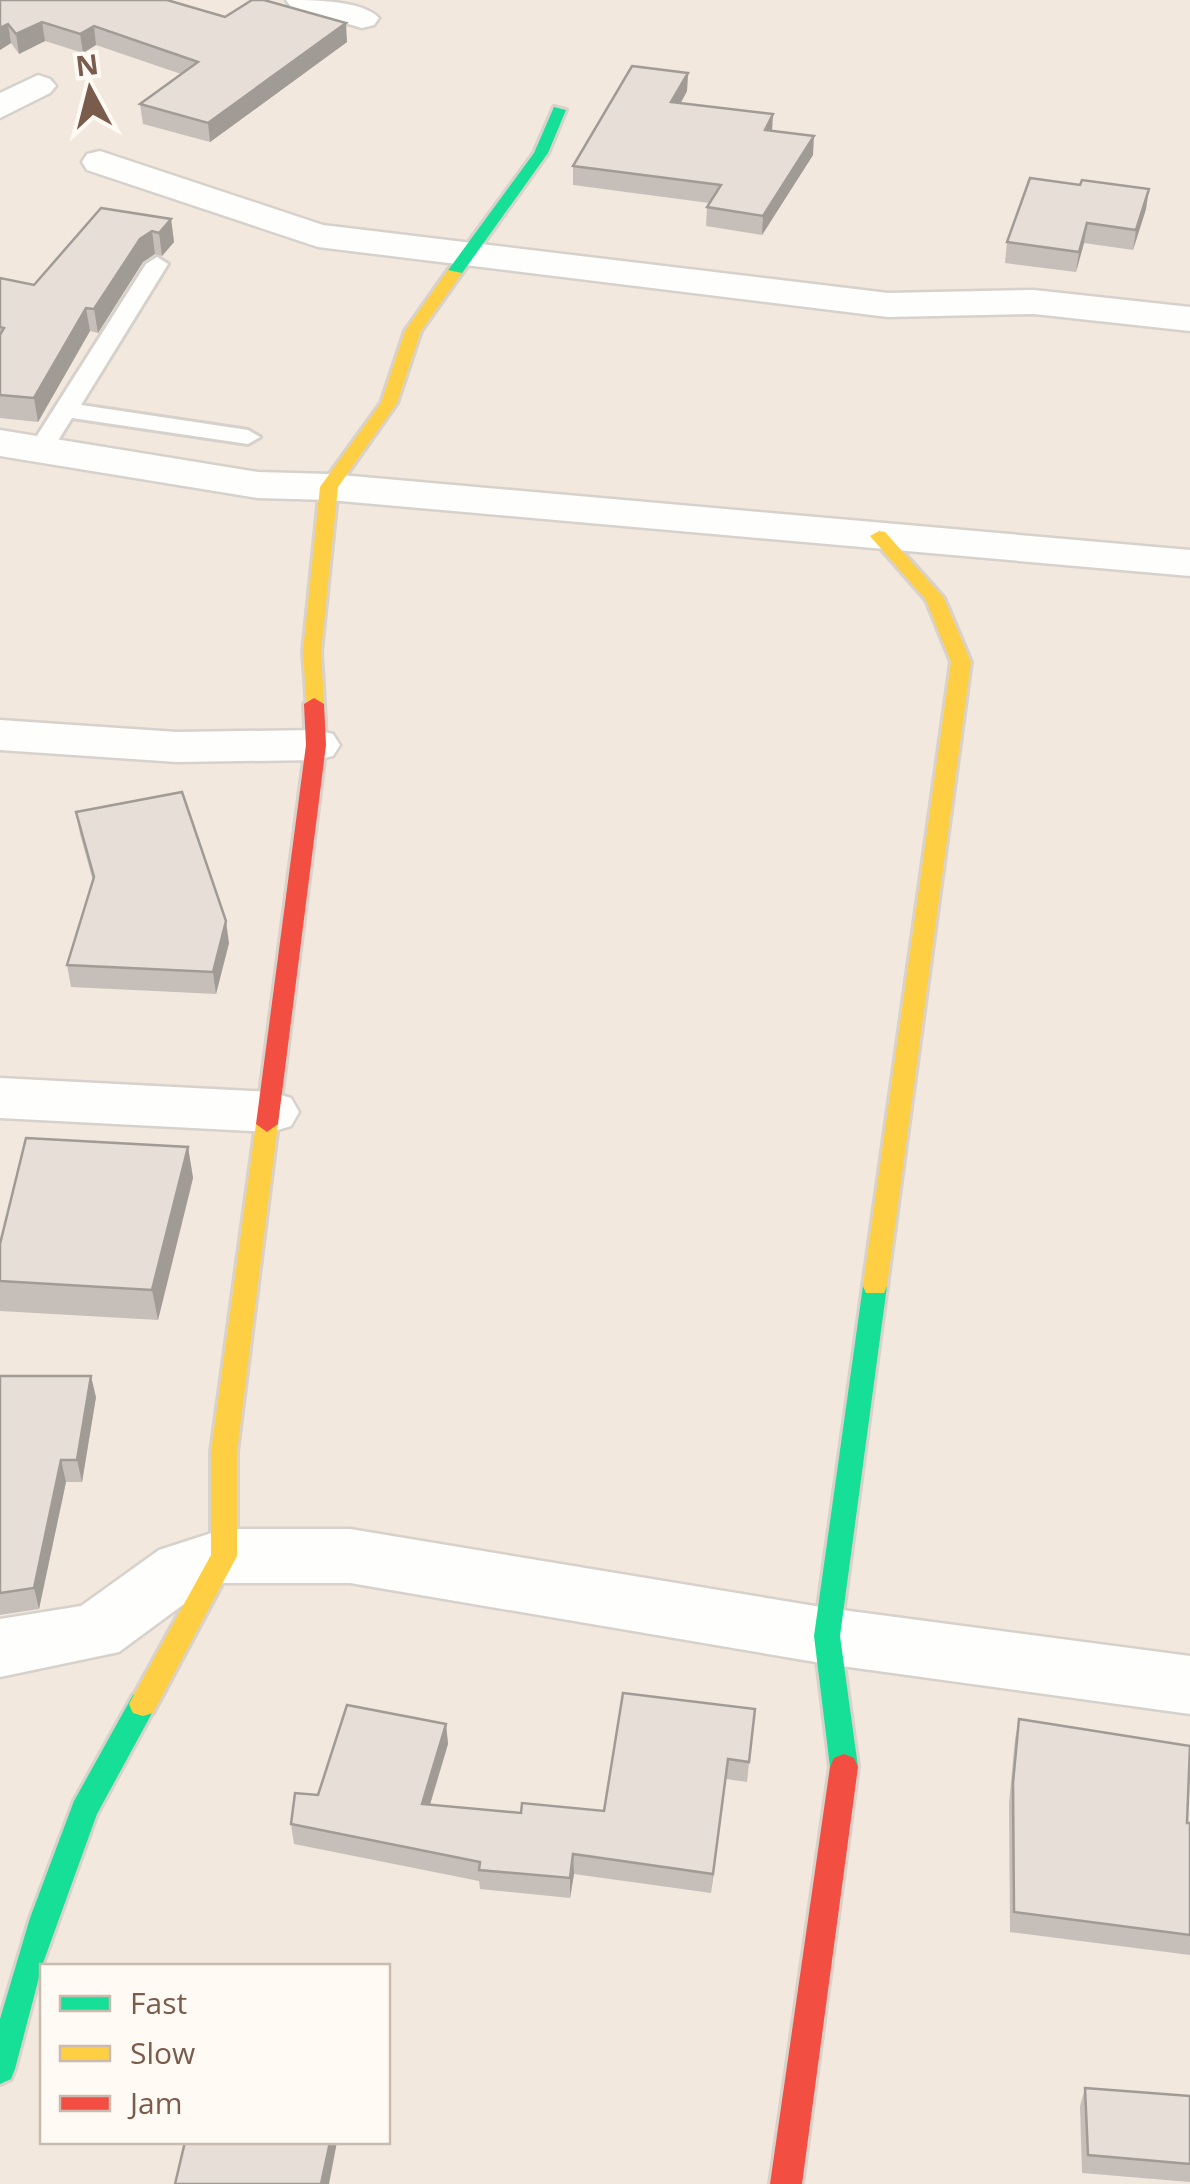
<svg xmlns="http://www.w3.org/2000/svg" width="1190" height="2184" viewBox="0 0 1190 2184" font-family="'Open Sans',sans-serif">
<style>
.residential{fill:#f2e8de;fill-rule:evenodd}
.lines{fill:none;stroke-linecap:round;stroke-linejoin:round}
.lane-casing{stroke:#d7d1cb;stroke-width:6}
.street-casing{stroke:#d7d1cb;stroke-width:5}
.fast-casing{stroke:#d9d2cb;stroke-width:6}
.slow-casing{stroke:#d9d2cb;stroke-width:6}
.jam-casing{stroke:#d9d2cb;stroke-width:6}
.lane{fill:#fefefd;fill-rule:evenodd}
.street{fill:#fefefd;fill-rule:evenodd}
.fast{fill:#16e098;fill-rule:evenodd}
.slow{fill:#ffcf43;fill-rule:evenodd}
.jam{fill:#f24e42;fill-rule:evenodd}
.wall{fill:#c6bfb9}
.shaded-wall{fill:#a19b96}
.building{fill:#e6ded7;stroke:#a19b96;stroke-width:2.5}
</style>
<rect width="100%" height="100%" fill="#f9f5f0"/>
<!-- residential -->
<path class="residential" d="M0 0H1190V2184H0ZM42 1966H388V2142H42Z"/>
<g class="lines">
<!-- lane casing -->
<g class="lane-casing">
<polygon id="lane" points="157,257 168,264 81,405 248,430 260,437 248,444 72,418 49,455 31,455 28,450 146,264"/>
</g>
<!-- street casing -->
<g class="street-casing">
<g id="street">
<path d="M286 0C312 0 362 0 379 18L374 25 362 28 291 7Z"/>
<polygon points="38,75 50,79 56,86 50,93 0,118 0,93"/>
<polygon points="100,151 323,225 888,293 1034,290 1190,307 1190,331 1034,314 888,317 318,247 87,170 82,162 87,154"/>
<polygon points="0,430 258,472 329,474 1190,550 1190,576 329,500 258,498 0,456"/>
<polygon points="0,720 177,732 316,730 333,734 340,745 333,756 316,760 177,762 0,750"/>
<polygon points="0,1078 271,1092 291,1098 299,1112 291,1126 271,1132 0,1118"/>
<polygon points="224,1529 350,1529 827,1608 1190,1656 1190,1714 827,1664 350,1583 224,1583 203,1590 119,1652 0,1677 0,1619 81,1606 159,1550"/>
</g>
</g>
<!-- fast casing -->
<g class="fast-casing">
<g id="fast">
<polygon points="554,107 566,110 548,153 460,276 448,276 446,273 534,153"/>
<polygon points="875,1277 884,1279 887,1286 840,1636 858,1767 854,1776 844,1780 834,1776 830,1767 814,1636 863,1286 866,1279"/>
<polygon points="143,1692 153,1695 157,1704 97,1814 42,1966 15,2069 11,2079 0,2084 0,2019 30,1918 74,1801 133,1695"/>
</g>
</g>
<!-- slow casing -->
<g class="slow-casing">
<g id="slow">
<polygon points="448,270 462,273 421,331 397,403 338,487 321,652 324,704 314,710 307,708 303,652 320,487 381,403 405,331"/>
<polygon points="879,531 885,532 944,598 971,662 887,1286 884,1293 866,1293 863,1286 951,662 926,600 870,536"/>
<polygon points="267,1116 278,1124 237,1452 237,1556 153,1713 143,1716 133,1713 129,1704 211,1555 211,1452 256,1124"/>
</g>
</g>
<!-- jam casing -->
<g class="jam-casing">
<g id="jam">
<polygon points="314,698 324,704 326,745 278,1124 267,1132 256,1124 306,745 304,704"/>
<polygon points="844,1754 854,1758 858,1767 802,2184 770,2184 830,1767 834,1758"/>
</g>
</g>
<!-- lane -->
<use href="#lane" class="lane"/>
<!-- street -->
<use href="#street" class="street"/>
<!-- fast -->
<use href="#fast" class="fast"/>
<!-- slow -->
<use href="#slow" class="slow"/>
<!-- jam -->
<use href="#jam" class="jam"/>
</g>
<!-- wall -->
<g class="wall">
<polygon points="0,0 225,17 347,42 210,142 143,124 140,104 181,74 96,45 83,53 45,41 19,54 11,43 0,50"/>
<polygon points="688,73 687,91 681,103 772,131 813,155 762,235 706,226 707,207 709,203 573,185 573,166"/>
<polygon points="1146,209 1133,250 1084,243 1076,272 1005,263 1007,242"/>
<polygon points="171,219 174,242 162,256 155,254 143,262 98,333 90,331 38,422 0,418 0,278 34,285"/>
<polygon points="76,812 229,943 216,994 71,987 67,965 93,881 80,834"/>
<polygon points="188,1147 193,1178 158,1320 0,1311 0,1244"/>
<polygon points="0,1376 96,1397 82,1482 66,1482 39,1609 0,1615"/>
<polygon points="755,1709 747,1782 726,1779 711,1893 574,1874 570,1898 480,1889 479,1881 294,1844 291,1824 318,1795 446,1724 448,1744 430,1805 521,1813 604,1811"/>
<polygon points="1019,1719 1190,1823 1190,1955 1010,1932 1009,1803 1015,1739"/>
<polygon points="1085,2088 1190,2096 1190,2182 1082,2173 1080,2106"/>
</g>
<!-- shaded-wall -->
<g class="shaded-wall">
<polygon points="42,22 45,41 19,54 16,34"/>
<polygon points="346,23 347,42 210,142 208,123"/>
<polygon points="8,24 11,43 0,50 0,28"/>
<polygon points="94,26 96,45 83,53 80,34"/>
<polygon points="688,73 687,91 671,120 671,102"/>
<polygon points="773,114 772,133 765,130"/>
<polygon points="814,136 813,155 762,235 763,216"/>
<polygon points="1149,189 1146,209 1133,250 1136,230"/>
<polygon points="171,219 174,242 162,256 159,233"/>
<polygon points="1087,223 1084,243 1076,272 1079,252"/>
<polygon points="152,231 155,254 143,262 98,333 94,309 140,239"/>
<polygon points="86,308 90,331 38,422 34,398"/>
<polygon points="226,921 229,943 216,994 213,972"/>
<polygon points="188,1147 193,1178 158,1320 152,1290"/>
<polygon points="91,1376 96,1397 82,1482 77,1460"/>
<polygon points="61,1460 66,1482 39,1609 34,1588"/>
<polygon points="446,1724 448,1744 424,1824 422,1804"/>
<polygon points="728,1759 726,1779 711,1893 713,1874"/>
<polygon points="573,1854 574,1874 570,1898 570,1878"/>
<polygon points="330,2142 337,2142 329,2184 321,2184"/>
</g>
<!-- building -->
<g class="building">
<polygon points="0,0 167,0 225,17 252,0 264,0 346,23 208,123 140,104 198,62 94,26 80,34 42,22 16,34 8,24 0,28"/>
<polygon points="632,66 688,73 671,102 773,114 765,130 814,136 763,216 707,207 721,185 573,166"/>
<polygon points="1030,178 1080,185 1082,180 1149,189 1136,230 1087,223 1079,252 1007,242"/>
<polygon points="101,208 171,219 159,233 152,231 140,239 94,309 86,308 34,398 0,395 0,335 4,328 0,327 0,278 34,285"/>
<polygon points="182,792 226,921 213,972 67,965 94,877 76,812"/>
<polygon points="26,1138 188,1147 152,1290 0,1281 0,1244"/>
<polygon points="0,1376 91,1376 77,1460 61,1460 34,1588 0,1593"/>
<polygon points="623,1693 755,1709 749,1762 728,1759 713,1874 573,1854 570,1878 479,1870 480,1862 291,1824 295,1793 318,1795 347,1705 446,1724 422,1804 521,1813 522,1803 604,1811"/>
<polygon points="1019,1719 1190,1746 1187,1823 1190,1823 1190,1935 1014,1912 1013,1783"/>
<polygon points="1085,2088 1190,2096 1190,2164 1088,2155"/>
<polygon points="185,2142 330,2142 321,2184 175,2184"/>
</g>
<!-- legend -->
<rect x="40" y="1964" width="350" height="180" fill="#fffaf3" stroke="#cabbb1" stroke-width="2.5"/>
<rect x="60" y="1996" width="50" height="15" fill="#16e098" stroke="#cabbb1" stroke-width="2.5"/>
<text x="130" y="2014" font-size="30" fill="#7a5c4d">Fast</text>
<rect x="60" y="2046" width="50" height="15" fill="#ffcf43" stroke="#cabbb1" stroke-width="2.5"/>
<text x="130" y="2064" font-size="30" fill="#7a5c4d">Slow</text>
<rect x="60" y="2096" width="50" height="15" fill="#f24e42" stroke="#cabbb1" stroke-width="2.5"/>
<text x="130" y="2114" font-size="30" fill="#7a5c4d">Jam</text>
<!-- north arrow -->
<g transform="translate(90 90) rotate(353)" stroke="#fffaf3" stroke-width="8" paint-order="stroke">
<path d="M0-8L18 38L0 25L-18 38Z" fill="#7a5c4d"/>
<text y="-15" font-size="28" font-weight="bold" text-anchor="middle" fill="#7a5c4d">N</text>
</g>
</svg>
